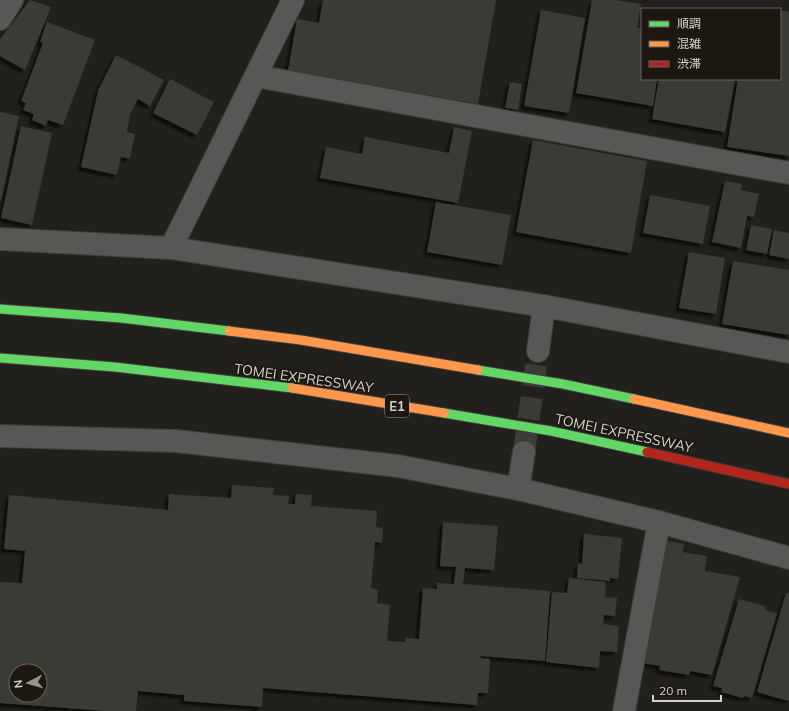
<svg xmlns="http://www.w3.org/2000/svg" width="789" height="711" viewBox="0 0 789 711" font-family="Mulish,'Noto Sans JP',sans-serif">
<style>
.building{fill:#3b3a36;fill-rule:evenodd;filter:url(#shadow)}
.lines{fill:none;stroke-linecap:round;stroke-linejoin:round}
.street-tunnel{stroke:#3d3b37;stroke-width:22;stroke-dasharray:22 11;stroke-linecap:butt}
.street-casing{stroke:#3e3d39;stroke-width:24}
.fast-casing{stroke:#3e3d39;stroke-width:11}
.slow-casing{stroke:#3e3d39;stroke-width:11}
.jam-casing{stroke:#3e3d39;stroke-width:11}
.street{stroke:#595756;stroke-width:22}
.fast{stroke:#63d668;stroke-width:9}
.slow{stroke:#ff974d;stroke-width:9}
.jam{stroke:#b3261e;stroke-width:9}
.labels{text-anchor:middle;dominant-baseline:central;stroke-width:3.5;stroke-linejoin:round;paint-order:stroke}
.shield{fill:#1c1810;stroke:#9e9b95;stroke-width:1}
.shield-label{font-size:13px;font-weight:bold;fill:#d6d3ce}
.street-label{font-size:14px;fill:#d6d3ce;stroke:#1c1810}
</style>
<defs>
<filter id="shadow"><feDropShadow dx="-3.5" dy="3.5" stdDeviation="1" flood-color="#0009"/></filter>
</defs>
<rect width="100%" height="100%" fill="#22201c"/>
<!-- building -->
<g class="building">
<polygon points="30,0 51,7 25,70 0,56 0,39"/>
<polygon points="323,0 496,0 478,104 288,70 297,19 319,23"/>
<polygon points="592,0 615,0 641,4 637,28 642,29 642,79 657,79 653,106 576,93"/>
<polygon points="541,10 585,18 569,113 524,106"/>
<polygon points="780,10 789,12 789,156 727,147 738,79 780,79"/>
<polygon points="47,22 95,40 63,125 48,120 46,126 32,120 34,114 23,110 26,103 21,101 43,43 40,42"/>
<polygon points="116,55 164,80 150,106 138,99 130,114 127,132 135,134 130,159 121,157 117,175 81,167 98,91"/>
<polygon points="170,79 214,102 197,135 153,113"/>
<polygon points="659,79 735,79 725,132 652,119"/>
<polygon points="510,82 522,84 518,110 505,108"/>
<polygon points="0,112 19,116 1,201 0,201"/>
<polygon points="21,126 52,133 32,225 1,218"/>
<polygon points="454,127 472,131 458,203 320,178 326,147 362,154 365,137 449,153"/>
<polygon points="533,140 647,161 631,253 516,232"/>
<polygon points="725,181 742,184 741,190 759,194 754,217 747,216 741,248 712,242"/>
<polygon points="650,195 710,206 703,244 643,233"/>
<polygon points="436,202 511,215 502,265 427,252"/>
<polygon points="751,225 772,229 767,254 746,250"/>
<polygon points="774,230 789,233 789,259 769,255"/>
<polygon points="689,252 725,258 716,314 679,308"/>
<polygon points="733,261 789,270 789,335 722,324"/>
<path d="M232 485 274 488 273 495 289 496 288 504H295L296 494 312 495 311 506 377 511 376 527 383 528 382 543 375 542 371 588 378 590 377 603 390 605 387 641 405 642V638L419 639 423 588 437 589V583L454 584 456 567 440 566 443 522 498 526 494 570 465 568 463 584 550 591 545 661 481 656 480 658 490 659 488 693H478L477 705 263 688 262 707 184 701V695L138 691 136 711H106L0 703V582L22 583 25 551 4 549 9 495 168 510 169 494 231 498ZM16 671H40V695H16Z"/>
<polygon points="584,534 622,538 618,579 610,578 610,581 577,578 578,563 582,564"/>
<polygon points="662,540 684,544 683,552 707,556 705,571 740,577 712,675 690,671 689,675 659,670 660,666 642,663"/>
<polygon points="569,578 606,582 605,597 617,598 615,616 604,615 603,624 619,626 617,652 600,651 599,668 546,662 552,592 567,593"/>
<polygon points="786,593 789,593 789,701 757,692"/>
<polygon points="739,599 765,606 765,610 777,613 752,698 744,696 743,698 721,692 722,688 713,686"/>
</g>
<g class="lines">
<!-- street-tunnel -->
<polyline class="street-tunnel" points="524,452 538,351"/>
<!-- street casing -->
<g class="street-casing">
<g id="street">
<polyline points="0,19 12,0"/>
<polyline points="256,76 789,173"/>
<polyline points="0,239 171,248 544,306 789,352"/>
<polyline points="171,248 293,0"/>
<polyline points="538,351 544,306"/>
<polyline points="0,436 176,441 398,466 518,489 659,522 789,558"/>
<polyline points="518,489 524,452"/>
<polyline points="624,711 659,522"/>
</g>
</g>
<!-- fast casing -->
<g class="fast-casing">
<g id="fast">
<polyline points="0,309 121,318 229,331"/>
<polyline points="0,358 115,367 292,388"/>
<polyline points="478,370 563,384 634,399"/>
<polyline points="444,413 551,431 647,452"/>
</g>
</g>
<!-- slow casing -->
<g class="slow-casing">
<g id="slow">
<polyline points="229,331 301,340 478,370"/>
<polyline points="292,388 444,413"/>
<polyline points="634,399 789,433"/>
</g>
</g>
<!-- jam casing -->
<g class="jam-casing">
<polyline id="jam" points="647,452 789,484"/>
</g>
<!-- street -->
<use href="#street" class="street"/>
<!-- fast -->
<use href="#fast" class="fast"/>
<!-- slow -->
<use href="#slow" class="slow"/>
<!-- jam -->
<use href="#jam" class="jam"/>
</g>
<g class="labels">
<!-- shield labels -->
<rect class="shield" x="385" y="395" width="24" height="22" rx="3"/>
<g class="shield-label">
<text x="397" y="406">E1</text>
</g>
<!-- street labels -->
<g class="street-label">
<text transform="translate(304 378) rotate(8)">TOMEI EXPRESSWAY</text>
<text transform="translate(624 433) rotate(12)">TOMEI EXPRESSWAY</text>
</g>
</g>
<!-- legend -->
<rect x="641" y="8" width="140" height="72" fill="#1c1810" stroke="#66635c"/>
<rect x="649" y="21" width="20" height="6" fill="#63d668" stroke="#66635c"/>
<text x="677" y="28" font-size="12" fill="#d6d3ce">順調</text>
<rect x="649" y="41" width="20" height="6" fill="#ff974d" stroke="#66635c"/>
<text x="677" y="48" font-size="12" fill="#d6d3ce">混雑</text>
<rect x="649" y="61" width="20" height="6" fill="#b3261e" stroke="#66635c"/>
<text x="677" y="68" font-size="12" fill="#d6d3ce">渋滞</text>
<!-- north arrow -->
<g transform="translate(28 683) rotate(264)"><circle r="19" fill="#1c1810" stroke="#66635c"/>
<path d="M0-3L7 15L0 10L-7 15Z" fill="#979490"/>
<text y="-6" font-size="11" font-weight="bold" text-anchor="middle" fill="#d6d3ce">N</text>
</g>
<!-- scale -->
<path d="M653 695v6h68v-6" fill="none" stroke="#d6d3ce" stroke-width="2"/>
<text x="659" y="695" font-size="12" fill="#d6d3ce" stroke="#1c1810" stroke-width="3" paint-order="stroke">20 m</text>
</svg>
